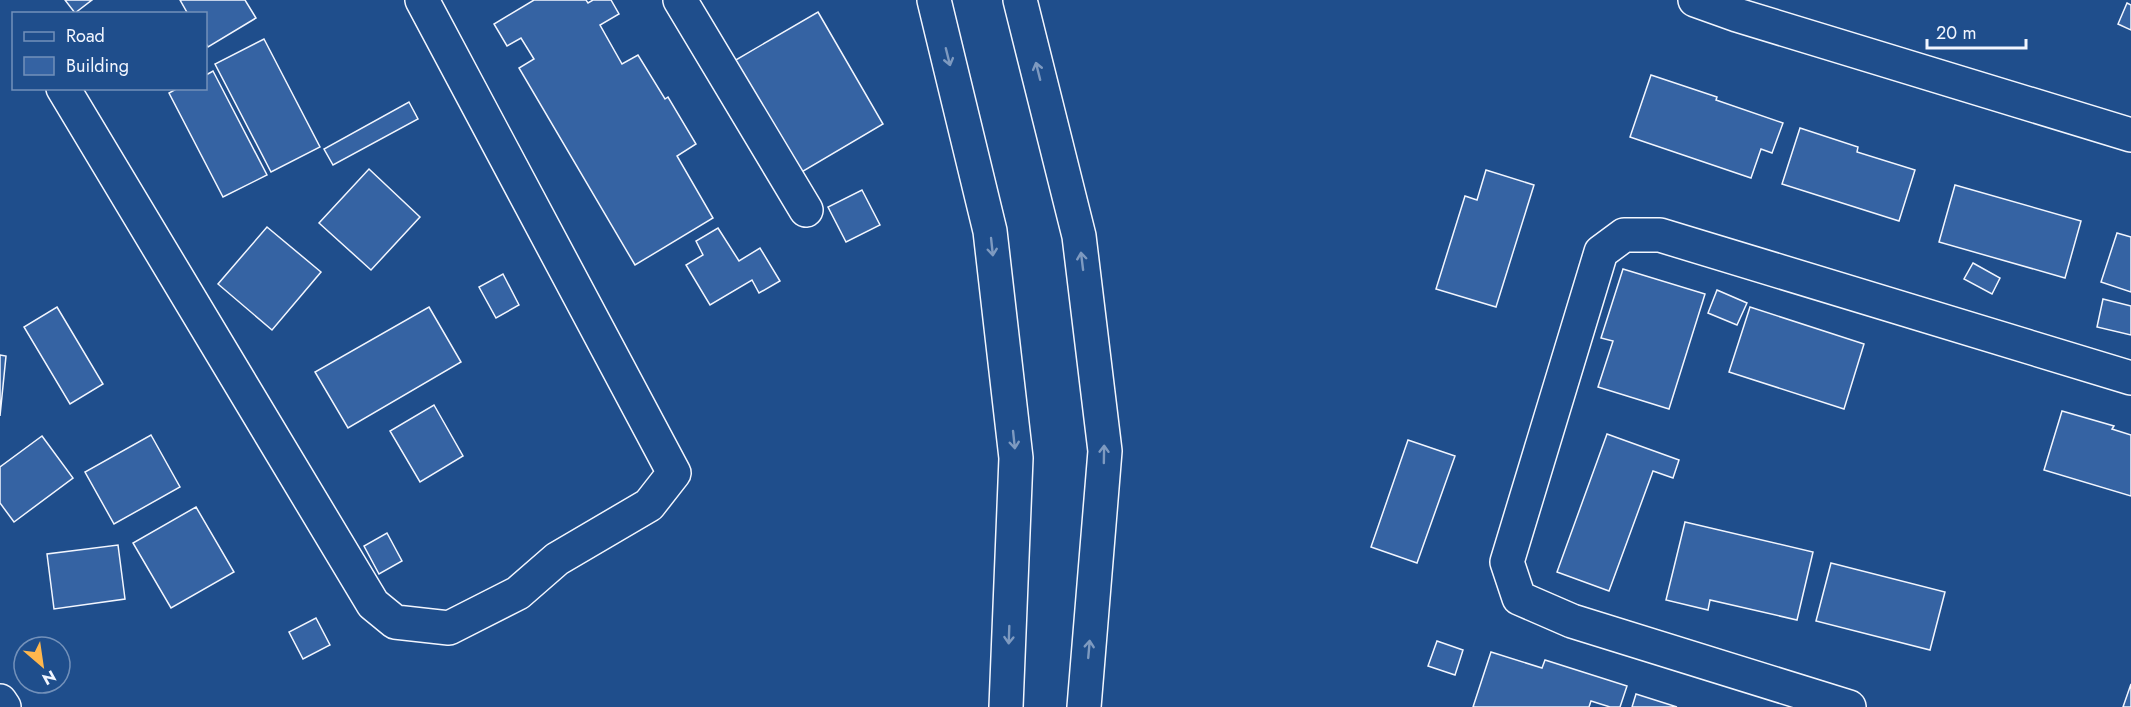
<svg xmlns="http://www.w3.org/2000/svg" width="2131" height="707" viewBox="0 0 2131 707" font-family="Jost,sans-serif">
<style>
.building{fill:#3563a3;stroke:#f2f6ff;stroke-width:1.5}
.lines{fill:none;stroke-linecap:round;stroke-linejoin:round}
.minor-casing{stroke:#f2f6ff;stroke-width:36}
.minor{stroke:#1f4e8c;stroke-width:33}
.oneway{stroke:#7e9ac0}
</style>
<rect width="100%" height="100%" fill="#1f4e8c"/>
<!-- building -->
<g class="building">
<polygon points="65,0 92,0 75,13"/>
<polygon points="180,0 245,0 256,18 208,47 206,43 206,14 188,14"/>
<polygon points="534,0 586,0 588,3 593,0 611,0 619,14 600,25 622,64 638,55 665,99 668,97 696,144 677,156 713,218 635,265 519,68 534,59 521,38 507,46 494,24"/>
<polygon points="2127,3 2131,5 2131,30 2118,24"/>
<polygon points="818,12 883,124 800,173 734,61"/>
<polygon points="264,39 320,147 271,172 215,64"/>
<polygon points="213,71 267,175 223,197 169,93 178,88 206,88 206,75"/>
<polygon points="1651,75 1717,97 1716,100 1783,123 1772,153 1761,149 1751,178 1630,137"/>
<polygon points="409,102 418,119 333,165 324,149"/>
<polygon points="1800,128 1858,147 1857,152 1915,170 1899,221 1782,184"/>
<polygon points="369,169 420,217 371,270 319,223"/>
<polygon points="1486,170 1534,185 1496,307 1436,289 1465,196 1477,200"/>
<polygon points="1955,185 2081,221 2065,278 1939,242"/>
<polygon points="862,190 880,225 846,242 828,207"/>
<polygon points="267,227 321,272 272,330 218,284"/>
<polygon points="718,228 739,261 760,248 780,281 759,293 752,280 710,305 686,265 703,255 696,241"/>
<polygon points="2117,233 2131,237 2131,292 2101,282"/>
<polygon points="1973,263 2000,278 1992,294 1964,279"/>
<polygon points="1623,269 1705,294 1669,409 1598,387 1613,341 1601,338"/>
<polygon points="503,274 519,305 496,318 479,287"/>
<polygon points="1717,290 1747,303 1737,325 1708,313"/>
<polygon points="2103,299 2131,306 2131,335 2097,327"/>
<polygon points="57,307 103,384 70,404 24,327"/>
<polygon points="429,307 461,362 348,428 315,372"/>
<polygon points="1750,307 1864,344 1844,409 1729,372"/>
<polygon points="0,355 6,356 0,416"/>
<polygon points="434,405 463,456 420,482 390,431"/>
<polygon points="2062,411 2114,426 2112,429 2131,435 2131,496 2044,470"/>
<polygon points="1607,434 1679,460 1673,478 1653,471 1609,591 1557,572"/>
<polygon points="151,435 180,487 114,524 85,472"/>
<polygon points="42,436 73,478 14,522 0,503 0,467"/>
<polygon points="1408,440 1455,456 1417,563 1371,547"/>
<polygon points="196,507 234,572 171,608 133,543"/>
<polygon points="1685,522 1813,552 1797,620 1710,600 1708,610 1666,600"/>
<polygon points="387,533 402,561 379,574 364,546"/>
<polygon points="118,545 125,599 54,609 47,554"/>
<polygon points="1831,563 1945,592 1930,650 1816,621"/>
<polygon points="316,618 330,645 303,659 289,632"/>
<polygon points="1437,641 1463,650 1455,675 1428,666"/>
<polygon points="1491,652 1542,668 1545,660 1627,686 1620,707 1610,707 1591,701 1589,707 1473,707"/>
<polygon points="2131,684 2131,707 2123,707"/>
<polygon points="1636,694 1677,707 1632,707"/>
</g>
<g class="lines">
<!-- minor casing -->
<g class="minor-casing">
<g id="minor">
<polyline points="680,0 806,210"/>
<polyline points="934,0 990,231 1016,458 1006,707"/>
<polyline points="1020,0 1079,236 1105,451 1084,707"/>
<polyline points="1695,0 1737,15 2131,135"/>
<polyline points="63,88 373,604 395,622 449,628 518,593 557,559 649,505 674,473 422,0"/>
<polyline points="0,701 4,707"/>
<polyline points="1849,707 1572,621 1519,598 1507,562 1601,252 1624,235 1660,235 2131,378"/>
</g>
</g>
<!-- minor -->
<use href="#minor" class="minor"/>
</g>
<!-- one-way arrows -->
<defs><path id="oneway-shaft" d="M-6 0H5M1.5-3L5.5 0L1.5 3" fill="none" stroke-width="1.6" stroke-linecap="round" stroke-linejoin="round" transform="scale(1.5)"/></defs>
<g class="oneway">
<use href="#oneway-shaft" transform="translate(948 57) rotate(76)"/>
<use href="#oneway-shaft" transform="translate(1038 71) rotate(-104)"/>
<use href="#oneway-shaft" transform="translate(992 247) rotate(84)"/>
<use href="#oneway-shaft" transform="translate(1082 261) rotate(-97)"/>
<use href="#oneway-shaft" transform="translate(1014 440) rotate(84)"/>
<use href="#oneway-shaft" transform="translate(1104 454) rotate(-89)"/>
<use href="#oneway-shaft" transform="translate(1009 635) rotate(92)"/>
<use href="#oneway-shaft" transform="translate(1089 649) rotate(-85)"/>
</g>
<!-- legend -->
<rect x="12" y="12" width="195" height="78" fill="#1f4e8c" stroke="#7391ba" stroke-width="1.5"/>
<rect x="24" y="32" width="30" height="9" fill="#1f4e8c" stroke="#7391ba" stroke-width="1.5"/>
<text x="66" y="42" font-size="18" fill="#f2f6ff">Road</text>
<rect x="24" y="57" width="30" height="18" fill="#3563a3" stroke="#7391ba" stroke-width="1.5"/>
<text x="66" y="72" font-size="18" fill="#f2f6ff">Building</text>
<!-- north arrow -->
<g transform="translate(42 665) rotate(151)"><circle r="28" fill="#1f4e8c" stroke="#7391ba" stroke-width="1.5"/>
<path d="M0-4.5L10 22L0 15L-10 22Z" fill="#ffb74d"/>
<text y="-9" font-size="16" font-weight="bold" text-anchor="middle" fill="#f2f6ff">N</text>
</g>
<!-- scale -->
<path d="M1927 39v9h99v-9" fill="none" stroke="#f2f6ff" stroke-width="3"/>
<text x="1936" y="39" font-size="18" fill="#f2f6ff" stroke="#1f4e8c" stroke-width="4.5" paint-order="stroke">20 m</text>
</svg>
